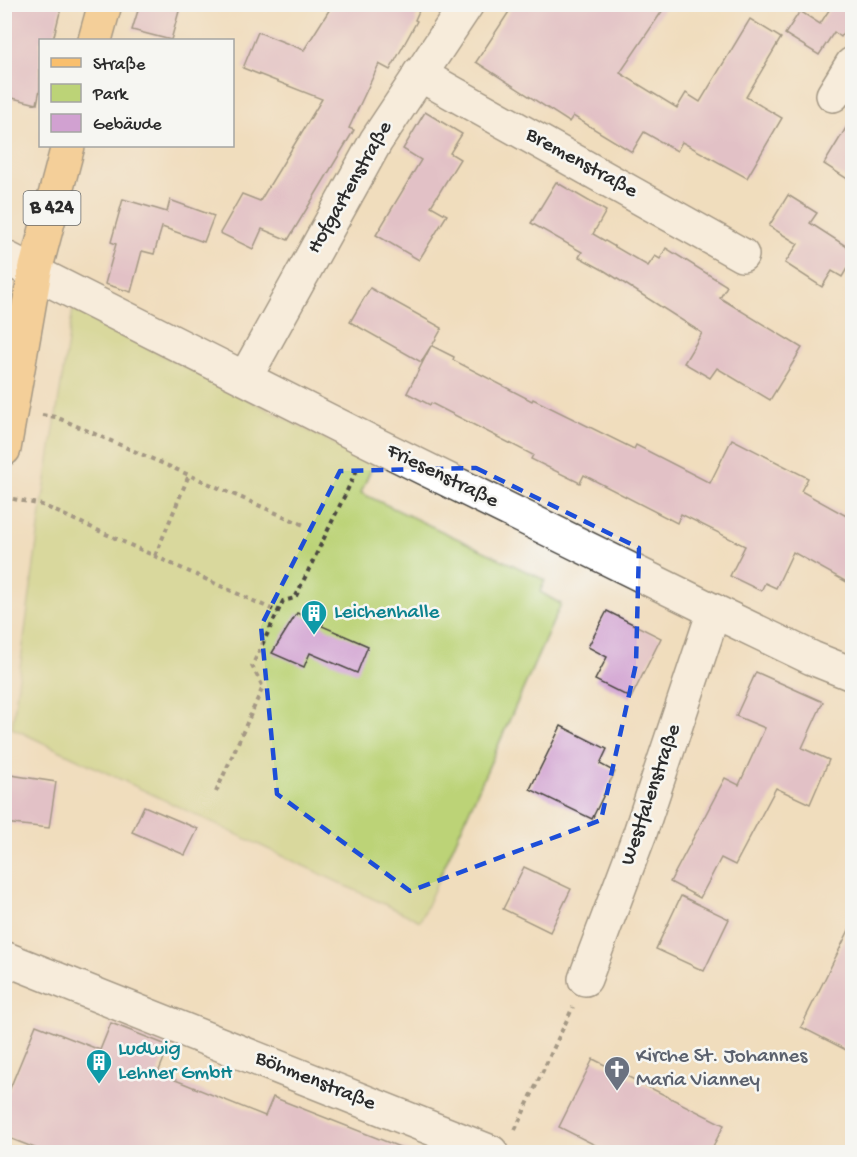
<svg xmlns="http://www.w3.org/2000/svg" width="857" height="1157" viewBox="0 0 857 1157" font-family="'Gochi Hand',sans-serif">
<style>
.green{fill:#bcd377;stroke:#747f51;stroke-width:1.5}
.building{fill:#d1a1d1}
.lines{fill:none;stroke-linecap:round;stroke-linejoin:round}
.minor-casing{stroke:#494641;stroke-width:36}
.major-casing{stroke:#494641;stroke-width:36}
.path{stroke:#494641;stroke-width:4;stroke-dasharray:4.5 4.5;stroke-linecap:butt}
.minor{stroke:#fff;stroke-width:33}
.major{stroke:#f9bf6d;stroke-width:33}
.marked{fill:none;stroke:#1d4ed8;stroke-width:4.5;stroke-dasharray:12 8;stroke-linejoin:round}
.labels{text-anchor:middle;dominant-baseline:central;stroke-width:5;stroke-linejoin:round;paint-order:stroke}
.shield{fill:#f6f6f2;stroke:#686867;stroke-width:1.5}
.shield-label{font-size:20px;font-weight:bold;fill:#2b2b2b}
.street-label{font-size:21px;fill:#2b2b2b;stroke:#f6f6f2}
.culture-label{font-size:21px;fill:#0d838f;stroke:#f6f6f2;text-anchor:start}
.worship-label{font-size:21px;fill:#5b616d;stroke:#f6f6f2;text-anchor:start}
</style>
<rect width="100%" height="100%" fill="#f6f6f2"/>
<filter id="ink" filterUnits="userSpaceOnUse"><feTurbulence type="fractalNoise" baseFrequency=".0167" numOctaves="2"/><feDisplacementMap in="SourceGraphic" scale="12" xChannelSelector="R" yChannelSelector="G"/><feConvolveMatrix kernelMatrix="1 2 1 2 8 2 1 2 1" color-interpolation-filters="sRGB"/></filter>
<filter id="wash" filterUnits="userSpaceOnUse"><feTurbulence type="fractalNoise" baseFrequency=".008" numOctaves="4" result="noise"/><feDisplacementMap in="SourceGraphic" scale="24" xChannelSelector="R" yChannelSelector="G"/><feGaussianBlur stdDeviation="1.35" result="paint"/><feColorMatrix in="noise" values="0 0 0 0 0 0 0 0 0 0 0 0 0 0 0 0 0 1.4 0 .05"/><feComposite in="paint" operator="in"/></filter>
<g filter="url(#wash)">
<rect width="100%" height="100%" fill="#f0ddbd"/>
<!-- green -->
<polygon class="green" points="73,309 373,464 361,493 545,580 540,592 561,604 420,921 12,728 42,505"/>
<g id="blocks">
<!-- building -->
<g class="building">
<polygon points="4,4 62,4 53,40 40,40 40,89 37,104 4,96"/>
<polygon points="140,4 181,4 171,40 132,30"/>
<polygon points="333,4 422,4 415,20 417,21 390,70 379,64 349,128 354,130 288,240 262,229 253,249 220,233 242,194 260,201 322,99 243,68 258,32 304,50"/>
<polygon points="514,4 667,4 620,73 677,108 686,93 700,102 750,19 781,38 746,97 782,118 747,178 682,142 677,151 644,132 632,152 573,116 569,122 476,62"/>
<polygon points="833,4 852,4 852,18 841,37 834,32 819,55 785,34 800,11 820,24"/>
<polygon points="425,112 462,134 450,153 460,159 431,206 447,215 419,260 376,235 421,160 403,149"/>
<polygon points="852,118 852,182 824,164"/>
<polygon points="556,182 606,211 593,234 648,266 655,256 660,259 666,248 727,286 720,298 802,348 770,400 717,368 710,378 684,363 702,333 605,271 579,257 582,252 531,223"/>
<polygon points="788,195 817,213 810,223 852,250 852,260 842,277 832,271 822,287 785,263 798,244 769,226"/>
<polygon points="123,199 167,212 170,200 214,216 204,242 162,227 154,254 142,251 131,292 105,284 116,244 111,242"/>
<polygon points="370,288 442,328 432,346 454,357 453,360 532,401 533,399 634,449 636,445 710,483 732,439 808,478 801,491 852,519 852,585 793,552 776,588 765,583 761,591 730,576 745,546 681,514 677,523 584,475 580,483 531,459 533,455 431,403 430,405 407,393 431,346 421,362 350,322"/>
<polygon points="607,611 661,638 631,698 595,680 607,657 588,647"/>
<polygon points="297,613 323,624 322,626 368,646 357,673 310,653 304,667 272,653"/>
<polygon points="756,672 823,702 802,748 829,760 810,804 776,788 735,865 721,858 700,898 670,882 725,778 739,785 765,728 736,716"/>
<polygon points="561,726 607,749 600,764 615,772 592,819 530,789"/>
<polygon points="4,774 56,782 49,828 4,823"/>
<polygon points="144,806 198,829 185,855 132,832"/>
<polygon points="524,867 571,889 550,932 503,909"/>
<polygon points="681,896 729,919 704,971 656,949"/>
<polygon points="852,924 852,1053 801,1027"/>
<polygon points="111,1023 169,1046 158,1073 265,1116 273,1097 410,1151 409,1152 45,1152 4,1136 4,1103 36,1025 100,1050"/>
<polygon points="593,1059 724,1125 710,1152 609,1152 559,1127"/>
</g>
</g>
</g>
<g filter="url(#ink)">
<use href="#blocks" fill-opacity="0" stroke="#494641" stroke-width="1.5"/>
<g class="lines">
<!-- minor casing -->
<g class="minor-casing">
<g id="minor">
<polyline points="419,74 742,255"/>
<polyline points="833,95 852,64"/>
<polyline points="4,257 371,442 714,611 812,658 852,674"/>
<polyline points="245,378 376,141 467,4"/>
<polyline points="4,958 491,1152"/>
<polyline points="585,979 640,833 714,611"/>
</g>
</g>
<!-- major casing -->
<g class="major-casing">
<g id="major">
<polyline points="95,40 105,4"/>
<polyline points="4,449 35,271 68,146"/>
</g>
</g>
<!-- path -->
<g class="path">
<polyline points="42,415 56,417 306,526"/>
<polyline points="4,497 42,505 278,612"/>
<polyline points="155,556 189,475"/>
<polyline points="216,792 263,687 252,666 283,601 295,598 357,470"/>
<polyline points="515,1130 573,1007"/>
</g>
<!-- minor -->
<use href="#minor" class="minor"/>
<!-- major -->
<use href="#major" class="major"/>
</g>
</g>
<!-- marked area -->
<path d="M0 0H857V1157H0ZM476 468 639 548 636 664 601 820 410 891 277 794 261 626 340 471Z" fill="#f0ddbd" fill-opacity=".55" fill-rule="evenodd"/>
<path class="marked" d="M476 468 639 548 636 664 601 820 410 891 277 794 261 626 340 471Z"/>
<!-- icons -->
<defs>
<g id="building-pin" transform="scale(1.35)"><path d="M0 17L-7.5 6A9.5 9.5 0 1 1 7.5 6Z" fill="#0f9aa8" stroke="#f6f6f2"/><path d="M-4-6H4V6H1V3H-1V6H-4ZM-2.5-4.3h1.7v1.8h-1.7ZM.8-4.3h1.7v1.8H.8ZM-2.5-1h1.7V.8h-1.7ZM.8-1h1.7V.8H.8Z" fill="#fff"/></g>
<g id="church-pin" transform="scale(1.35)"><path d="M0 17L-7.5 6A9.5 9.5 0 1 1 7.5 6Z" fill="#6b7280" stroke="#f6f6f2"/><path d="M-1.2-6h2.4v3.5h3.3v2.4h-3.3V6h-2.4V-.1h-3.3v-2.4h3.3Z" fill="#fff"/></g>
</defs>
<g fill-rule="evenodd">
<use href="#building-pin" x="314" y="613"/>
<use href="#building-pin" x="99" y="1062"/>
<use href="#church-pin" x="617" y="1069"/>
</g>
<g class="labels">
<!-- shield labels -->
<rect class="shield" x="23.5" y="191" width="57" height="34" rx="4.5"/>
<g class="shield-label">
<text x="52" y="208">B 424</text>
</g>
<!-- street labels -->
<g class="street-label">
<text transform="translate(581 164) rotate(29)">Bremenstraße</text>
<text transform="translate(351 188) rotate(-60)">Hofgartenstraße</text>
<text transform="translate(442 477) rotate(26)">Friesenstraße</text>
<text transform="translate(652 795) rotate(-71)">Westfalenstraße</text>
<text transform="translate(315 1082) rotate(22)">Böhmenstraße</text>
</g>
<!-- culture labels -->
<g class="culture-label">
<text x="334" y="613">Leichenhalle</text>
<text x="118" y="1050">Ludwig<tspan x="118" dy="24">Lehner GmbH</tspan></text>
</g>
<!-- worship labels -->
<g class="worship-label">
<text x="636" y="1057">Kirche St. Johannes<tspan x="636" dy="24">Maria Vianney</tspan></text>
</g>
</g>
<!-- margin -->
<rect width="857" height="1157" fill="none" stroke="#f6f6f2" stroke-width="24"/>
<!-- legend -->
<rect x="39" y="39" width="195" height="108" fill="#f6f6f2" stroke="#a5a5a2" stroke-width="1.5"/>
<rect x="51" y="58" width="30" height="9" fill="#f9bf6d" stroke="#a5a5a2" stroke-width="1.5"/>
<text x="93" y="69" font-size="18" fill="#2b2b2b">Straße</text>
<rect x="51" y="84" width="30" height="18" fill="#bcd377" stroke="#a5a5a2" stroke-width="1.5"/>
<text x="93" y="99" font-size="18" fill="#2b2b2b">Park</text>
<rect x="51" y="114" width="30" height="18" fill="#d1a1d1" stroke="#a5a5a2" stroke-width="1.5"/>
<text x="93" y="129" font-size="18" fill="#2b2b2b">Gebäude</text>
</svg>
